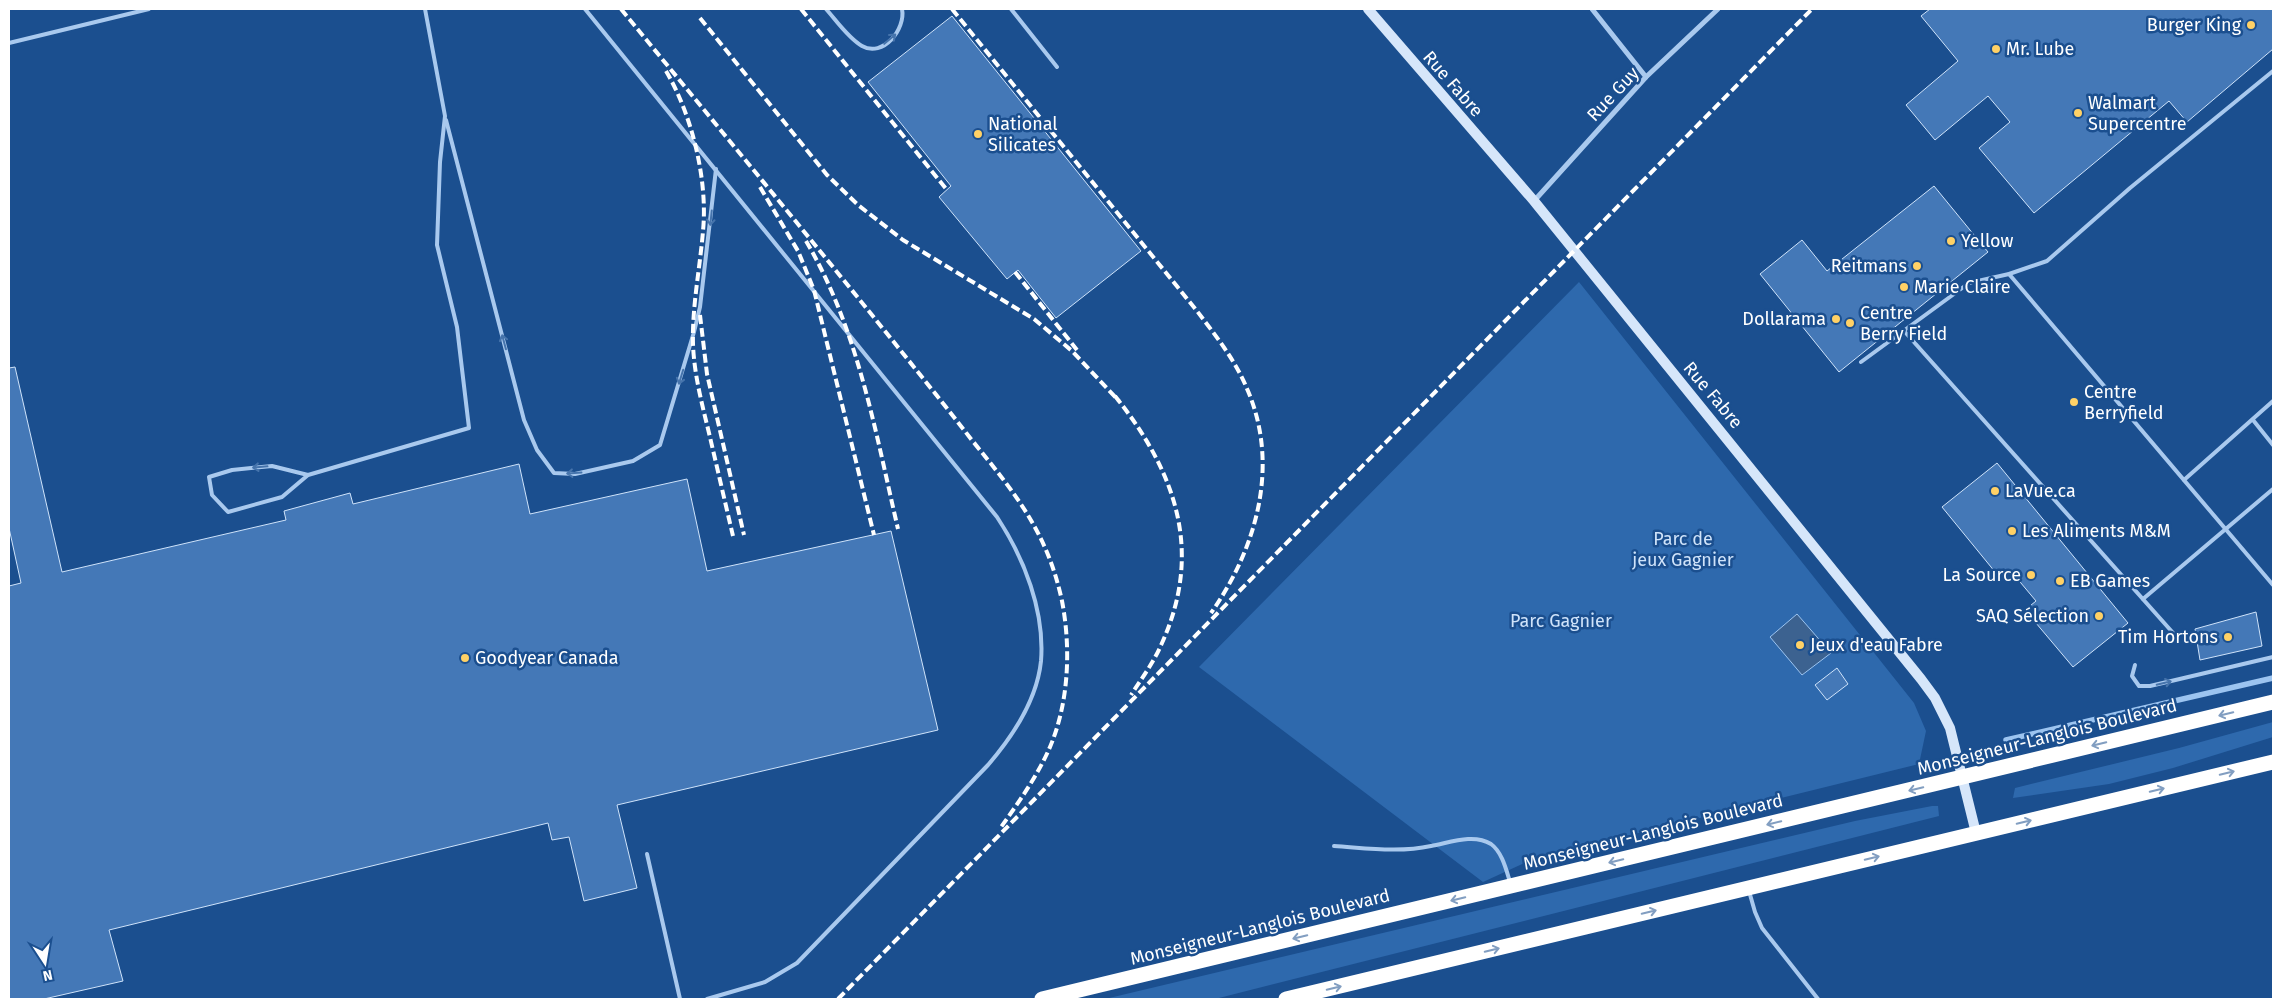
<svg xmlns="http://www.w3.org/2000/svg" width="2282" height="1008" viewBox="0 0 2282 1008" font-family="'Fira Sans',sans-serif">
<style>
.green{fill:#2e69ad}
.water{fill:#3c6290;stroke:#9cc4f0}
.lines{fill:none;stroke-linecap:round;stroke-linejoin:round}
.stream{stroke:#9cc4f0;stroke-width:5.5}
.building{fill:#4478b7;stroke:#cfe3fa}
.lane{stroke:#a9c9ee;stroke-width:4}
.street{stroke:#a9c9ee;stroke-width:5}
.secondary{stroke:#d6e6fa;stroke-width:10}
.highway{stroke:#fff;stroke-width:15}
.rail{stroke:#fff;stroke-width:4;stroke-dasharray:9 4;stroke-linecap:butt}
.oneway{stroke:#4674ac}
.oneway2{stroke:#829ec1}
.poi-dot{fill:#ffd166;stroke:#1b4f8f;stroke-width:2}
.labels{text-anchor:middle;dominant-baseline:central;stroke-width:5;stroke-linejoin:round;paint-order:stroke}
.poi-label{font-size:18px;fill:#fff;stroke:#1b4f8f;text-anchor:start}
.street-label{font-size:18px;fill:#fff;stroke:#1b4f8f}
.park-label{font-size:18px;fill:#cfe3fa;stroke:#1b4f8f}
</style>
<rect width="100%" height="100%" fill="#1b4f8f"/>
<!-- green -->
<g class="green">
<polygon points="1579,282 1914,703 1926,731 1919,764 1533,859 1483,882 1199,667"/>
<polygon points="2273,722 2273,737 2173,768 2109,784 2013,798 2015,788 2179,748"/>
<polygon points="1932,806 1938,806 1939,816 1215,999 1105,999 1855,821"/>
</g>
<!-- water -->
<polygon class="water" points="1797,614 1831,653 1802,675 1770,637"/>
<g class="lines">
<!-- stream -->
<polyline class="stream" points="2006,740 2273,678"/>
</g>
<!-- building -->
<g class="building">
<polygon points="1930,9 2273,9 2273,49 2187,122 2169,101 2034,213 1979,148 2010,122 1988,96 1935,140 1906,105 1958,61 1921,16"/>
<polygon points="952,16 1141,251 1056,318 1018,270 1007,279 939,197 951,186 868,82"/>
<polygon points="1934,186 1988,252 1839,372 1760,274 1802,240 1827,271"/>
<polygon points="15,367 62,572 286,520 284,511 350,493 353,504 519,464 530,514 687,479 707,571 891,531 938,730 617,805 637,888 584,901 569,837 552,840 548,823 109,930 123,981 44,999 9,999 9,586 21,583 9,528 9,368"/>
<polygon points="1997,463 2128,623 2073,667 2025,610 2036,601 2010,570 2000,578 1942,507"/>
<polygon points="2256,612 2262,646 2200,660 2195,629"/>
<polygon points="1837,668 1848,684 1827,700 1815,685"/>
</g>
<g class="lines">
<!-- lane -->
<g class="lane">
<path d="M585 9 997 517C1024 558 1045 611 1041 661 1037 700 1013 736 988 765L797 963 765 982 707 999"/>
<path d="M826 9C836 20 848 38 862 46 883 58 906 29 902 9"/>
<polyline points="1011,9 1057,67"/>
<polyline points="9,43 149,9"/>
<polyline points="446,120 524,420 537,450 554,473 575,474 633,461 660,445 694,332 700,307 716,169"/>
<polyline points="2009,274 2273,585"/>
<polyline points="1905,332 2174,634"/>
<polyline points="1861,362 1969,283 2009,274 2047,261 2130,188 2273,71"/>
<polyline points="2253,420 2273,445"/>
<polyline points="308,475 272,466 232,470 209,477 212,495 228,512 282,497 308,475 469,428 457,327 437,245 440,162 445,116 425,9"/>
<polyline points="2184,480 2273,401"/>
<polyline points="2143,599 2273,489"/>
<polyline points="2135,665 2132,676 2139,686 2150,686 2273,657"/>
<path d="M1334 846C1366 848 1399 853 1431 846 1449 843 1473 833 1491 844 1502 852 1506 869 1510 882"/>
<polyline points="647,854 680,999"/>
<polyline points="1749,891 1755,912 1762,928 1818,999"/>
</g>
<!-- street -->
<g class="street">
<polyline points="1592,9 1646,77"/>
<polyline points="1534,201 1646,77 1718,9"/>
</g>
<!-- secondary -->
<polyline class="secondary" points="1368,9 1534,201 1921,679 1935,698 1950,728 1976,833"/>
<!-- highway -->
<g class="highway">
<polyline points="1042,999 2273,702"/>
<polyline points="1286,999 2273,762"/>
</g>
<!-- rail -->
<g class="rail">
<path d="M621 9C713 121 806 233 897 346 922 377 947 408 971 439 1014 492 1047 531 1062 601 1071 648 1069 702 1050 747 1038 775 1019 802 1001 827"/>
<polyline points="801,9 947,190"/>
<path d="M952 9 1197 311C1216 336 1236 361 1248 391 1280 467 1256 549 1211 613"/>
<polyline points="700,18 827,175 858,205 903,240 1034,319 1072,351 1119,401"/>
<path d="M666 71C692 115 708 180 703 231 700 268 692 306 693 344 694 374 702 404 709 433 717 467 725 502 733 536"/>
<polyline points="760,187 798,251 814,290 874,535"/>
<path d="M806 241C858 329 875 430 898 529"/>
<polyline points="1015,272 1077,350"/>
<polyline points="700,315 707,374 744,535"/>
<path d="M1115 396C1175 471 1204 550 1162 643 1154 662 1142 678 1131 695"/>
<polyline points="838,999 1812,9"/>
</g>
</g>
<!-- one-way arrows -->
<defs><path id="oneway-shaft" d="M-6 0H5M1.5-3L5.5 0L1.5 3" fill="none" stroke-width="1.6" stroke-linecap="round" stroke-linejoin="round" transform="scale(1.25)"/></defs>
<g class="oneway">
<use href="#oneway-shaft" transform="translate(890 39) rotate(-40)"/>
<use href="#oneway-shaft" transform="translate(711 218) rotate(96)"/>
<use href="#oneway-shaft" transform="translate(504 342) rotate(-105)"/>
<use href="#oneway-shaft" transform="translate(681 377) rotate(107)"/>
<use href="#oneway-shaft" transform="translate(260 467) rotate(175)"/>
<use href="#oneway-shaft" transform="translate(574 473) rotate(176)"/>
<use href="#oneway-shaft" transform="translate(2164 683) rotate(-13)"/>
</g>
<g class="oneway2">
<use href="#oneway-shaft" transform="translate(2226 714) rotate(166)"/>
<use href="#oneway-shaft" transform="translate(2099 744) rotate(166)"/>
<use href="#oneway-shaft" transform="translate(2227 773) rotate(-14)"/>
<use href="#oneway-shaft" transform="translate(1916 789) rotate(166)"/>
<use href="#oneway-shaft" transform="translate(2157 790) rotate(-14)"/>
<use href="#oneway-shaft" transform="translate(2024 822) rotate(-13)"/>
<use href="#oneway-shaft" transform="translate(1774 823) rotate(166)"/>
<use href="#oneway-shaft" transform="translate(1872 858) rotate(-14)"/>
<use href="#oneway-shaft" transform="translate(1616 861) rotate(166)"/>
<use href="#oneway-shaft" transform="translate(1458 899) rotate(166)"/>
<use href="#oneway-shaft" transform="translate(1649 912) rotate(-13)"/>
<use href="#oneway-shaft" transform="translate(1300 937) rotate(166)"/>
<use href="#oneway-shaft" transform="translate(1492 950) rotate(-14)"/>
<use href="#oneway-shaft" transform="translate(1334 988) rotate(-14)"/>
</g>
<!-- markers -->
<g class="poi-dot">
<circle cx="2251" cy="25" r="5"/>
<circle cx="1996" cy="49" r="5"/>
<circle cx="2078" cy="113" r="5"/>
<circle cx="978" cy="134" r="5"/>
<circle cx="1951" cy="241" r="5"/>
<circle cx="1917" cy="266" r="5"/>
<circle cx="1904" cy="287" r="5"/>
<circle cx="1836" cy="319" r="5"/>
<circle cx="1850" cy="323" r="5"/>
<circle cx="2074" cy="402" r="5"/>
<circle cx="1995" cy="491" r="5"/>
<circle cx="2012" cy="531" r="5"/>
<circle cx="2031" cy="575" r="5"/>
<circle cx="2060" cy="581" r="5"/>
<circle cx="2099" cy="616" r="5"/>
<circle cx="2228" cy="637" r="5"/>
<circle cx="1800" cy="645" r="5"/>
<circle cx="465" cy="658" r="5"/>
</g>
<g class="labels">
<!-- poi labels -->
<g class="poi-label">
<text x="2241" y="25" text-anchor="end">Burger King</text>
<text x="2006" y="49">Mr. Lube</text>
<text x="2088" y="103">Walmart<tspan x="2088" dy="21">Supercentre</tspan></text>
<text x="988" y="124">National<tspan x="988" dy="21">Silicates</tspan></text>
<text x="1961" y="241">Yellow</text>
<text x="1907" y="266" text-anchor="end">Reitmans</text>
<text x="1914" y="287">Marie Claire</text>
<text x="1860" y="313">Centre<tspan x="1860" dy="21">Berry Field</tspan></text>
<text x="1826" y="319" text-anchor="end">Dollarama</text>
<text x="2084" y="392">Centre<tspan x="2084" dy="21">Berryfield</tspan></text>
<text x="2005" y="491">LaVue.ca</text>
<text x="2022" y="531">Les Aliments M&amp;M</text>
<text x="2021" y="575" text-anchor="end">La Source</text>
<text x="2070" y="581">EB Games</text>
<text x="2089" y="616" text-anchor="end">SAQ Sélection</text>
<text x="2218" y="637" text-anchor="end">Tim Hortons</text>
<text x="1810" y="645">Jeux d'eau Fabre</text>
<text x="475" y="658">Goodyear Canada</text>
</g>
<!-- street labels -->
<g class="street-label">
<text transform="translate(1453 84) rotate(49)">Rue Fabre</text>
<text transform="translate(1613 94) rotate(-47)">Rue Guy</text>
<text transform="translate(1713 395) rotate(50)">Rue Fabre</text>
<text transform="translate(2047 737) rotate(-14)">Monseigneur-Langlois Boulevard</text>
<text transform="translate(1653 832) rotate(-14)">Monseigneur-Langlois Boulevard</text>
<text transform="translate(1260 927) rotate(-14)">Monseigneur-Langlois Boulevard</text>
</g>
<!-- park labels -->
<g class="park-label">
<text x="1683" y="539">Parc de<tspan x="1683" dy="21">jeux Gagnier</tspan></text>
<text x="1561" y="621">Parc Gagnier</text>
</g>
</g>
<!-- border -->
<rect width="2282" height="1008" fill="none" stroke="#ffffff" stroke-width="20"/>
<!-- north arrow -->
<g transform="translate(45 963) rotate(168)" stroke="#1b4f8f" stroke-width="4" paint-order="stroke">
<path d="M0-4L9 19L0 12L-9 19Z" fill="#ffffff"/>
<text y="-8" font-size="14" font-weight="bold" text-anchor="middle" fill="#ffffff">N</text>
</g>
</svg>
